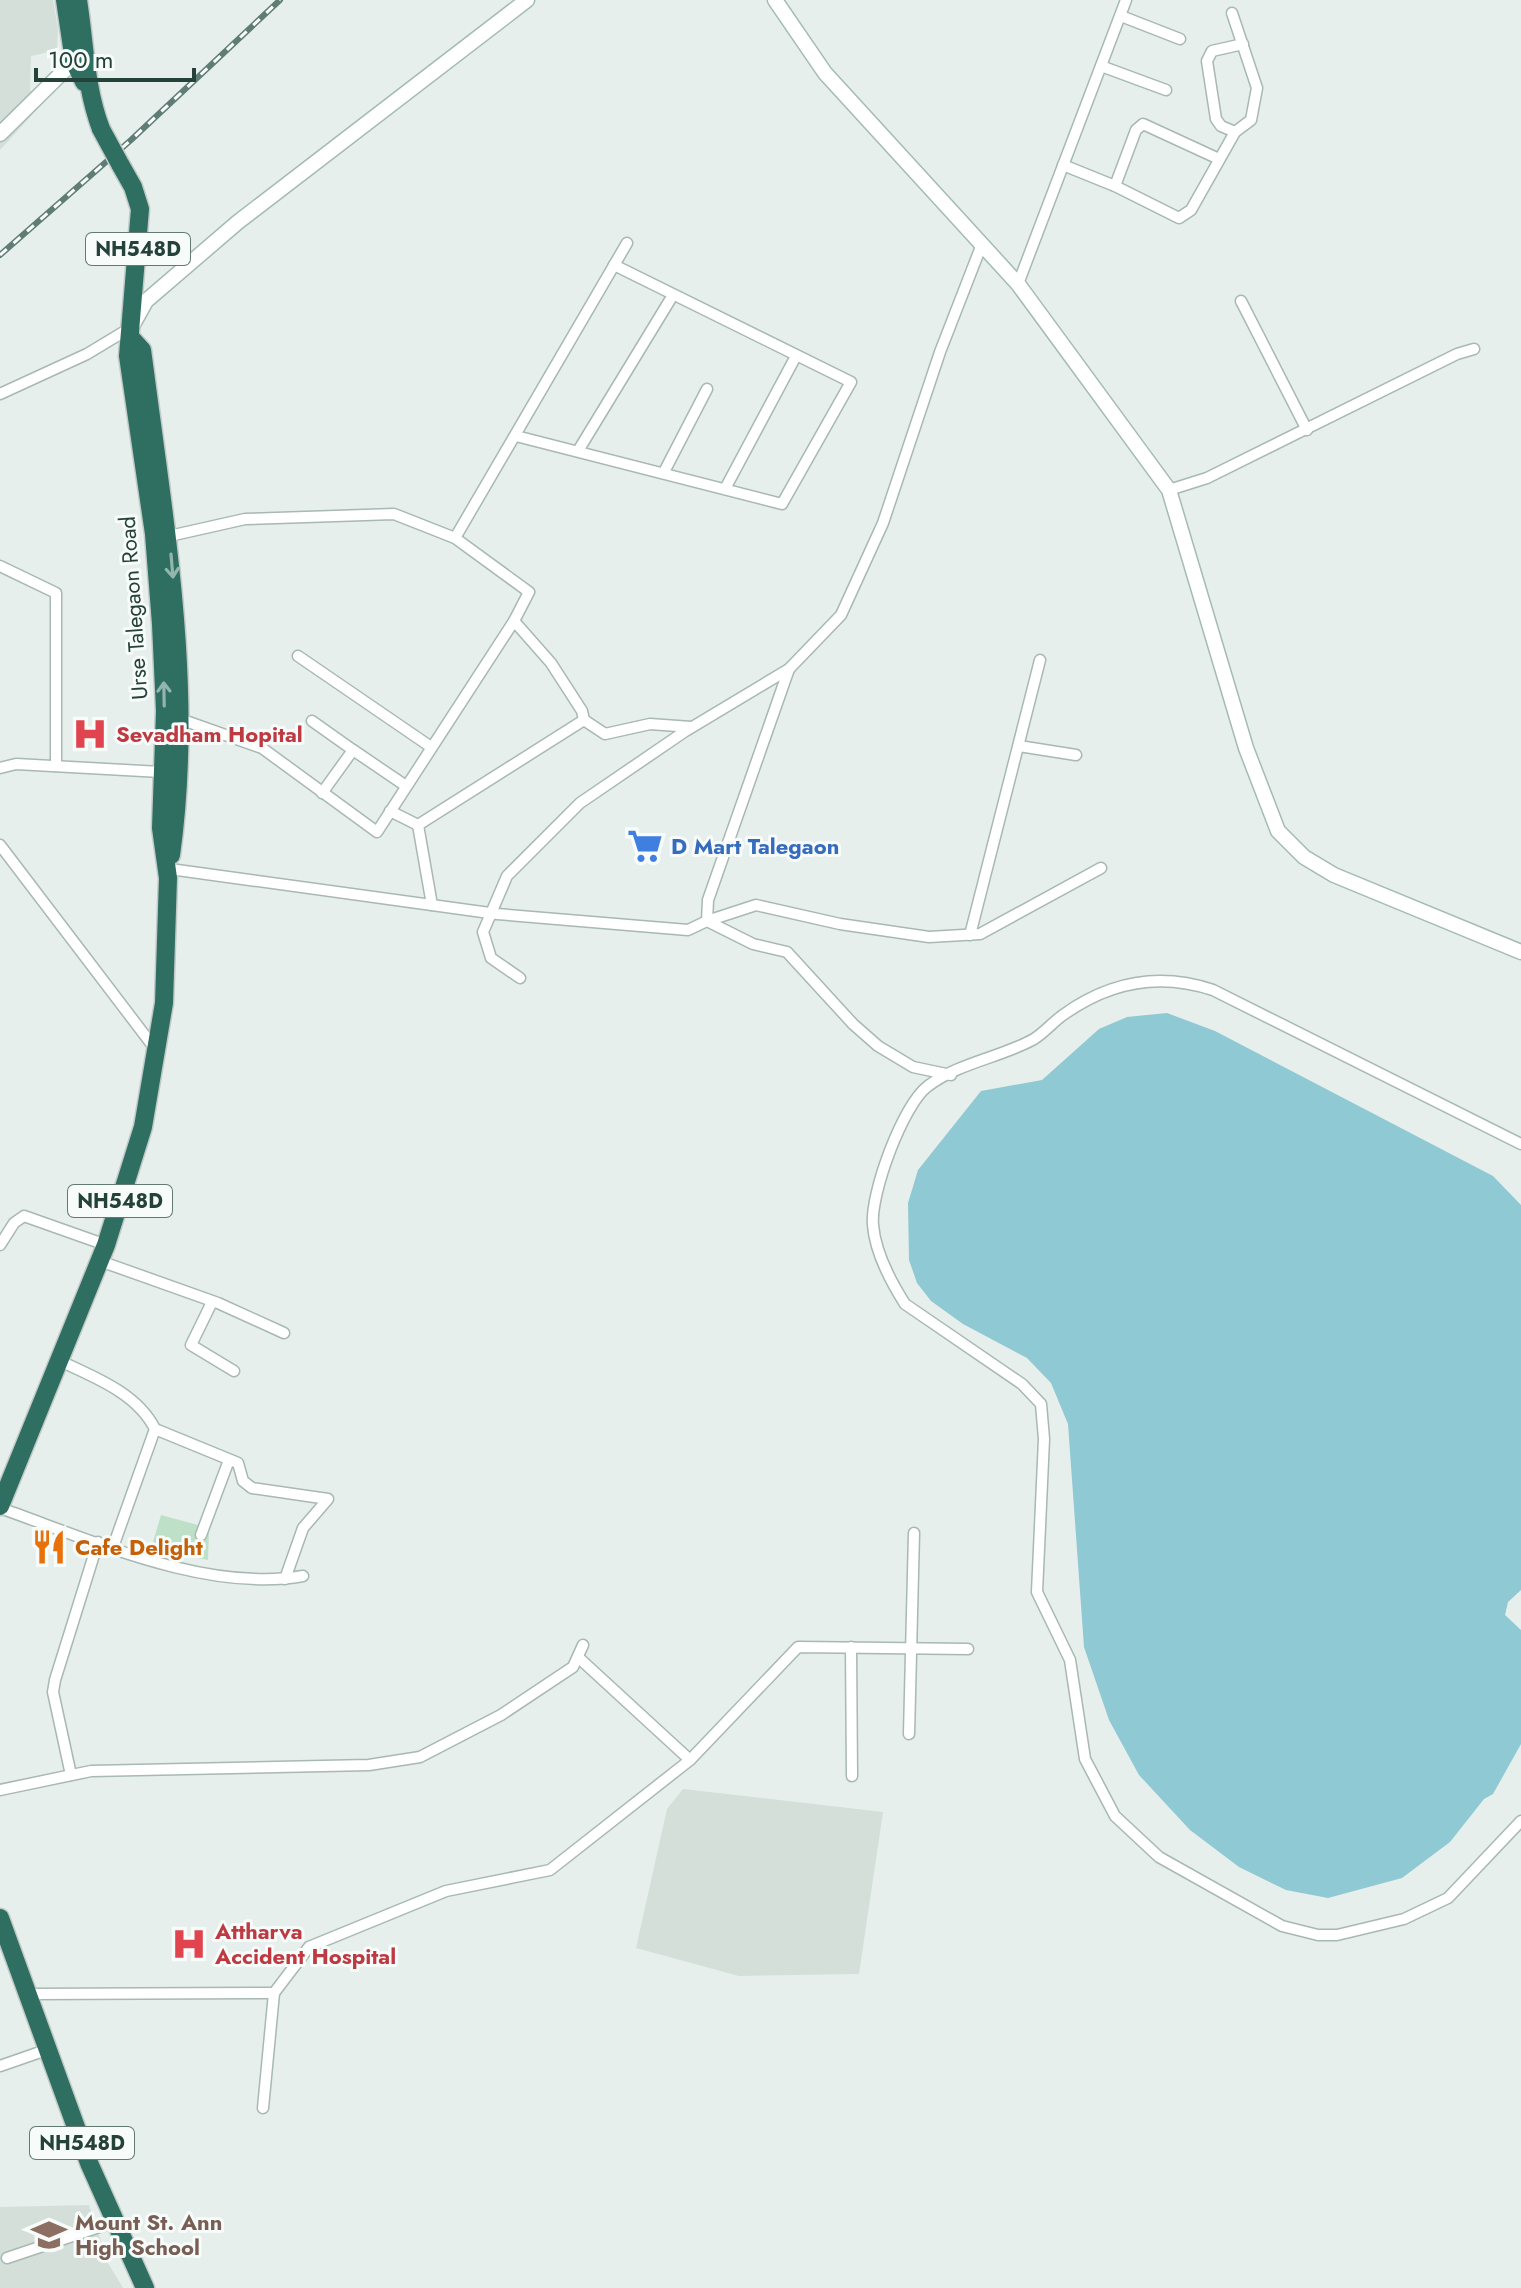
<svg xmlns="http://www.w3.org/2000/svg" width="1521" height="2288" viewBox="0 0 1521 2288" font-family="Jost,sans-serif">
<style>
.built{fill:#d4dfda}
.green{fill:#bfe0c8}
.water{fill:#8ec9d4}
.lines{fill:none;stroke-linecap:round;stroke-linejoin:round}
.street-casing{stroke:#a8b8b2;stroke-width:13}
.secondary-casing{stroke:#a4bbb3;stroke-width:17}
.highway-casing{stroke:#c2cac8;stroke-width:21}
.street{stroke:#fff;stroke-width:10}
.secondary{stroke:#fff;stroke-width:14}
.highway{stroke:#2f6f62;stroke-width:18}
.rail-casing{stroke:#5f7d75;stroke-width:6}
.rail{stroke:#f7fbf9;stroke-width:3;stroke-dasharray:9;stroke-linecap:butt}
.highway-bridge-casing{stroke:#c2cac8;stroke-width:21;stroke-linecap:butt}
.highway-bridge{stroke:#2f6f62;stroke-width:18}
.oneway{stroke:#93b5ae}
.labels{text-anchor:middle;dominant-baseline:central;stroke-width:6;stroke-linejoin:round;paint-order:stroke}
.shield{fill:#f7fbf9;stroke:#637a73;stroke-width:2}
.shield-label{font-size:20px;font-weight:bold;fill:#24423a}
.street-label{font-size:22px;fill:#24423a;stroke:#f7fbf9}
.health-label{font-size:22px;font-weight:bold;fill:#be3a42;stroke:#f7fbf9;text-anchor:start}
.shop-label{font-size:22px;font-weight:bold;fill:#366cbe;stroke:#f7fbf9;text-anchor:start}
.food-label{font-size:22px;font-weight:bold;fill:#c56008;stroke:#f7fbf9;text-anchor:start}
.education-label{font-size:22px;font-weight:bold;fill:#785e54;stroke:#f7fbf9;text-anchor:start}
</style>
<rect width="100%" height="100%" fill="#e6efeb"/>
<!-- built -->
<g class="built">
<polygon points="0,0 53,0 58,29 57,50 31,56 30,90 44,102 0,150"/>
<polygon points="683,1789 883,1812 859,1974 739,1976 636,1948 667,1809"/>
<polygon points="89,2205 108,2263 123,2288 0,2288 0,2207"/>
</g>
<!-- green -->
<polygon class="green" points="161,1515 209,1528 208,1560 151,1549"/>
<!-- water -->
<polygon class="water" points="1167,1013 1215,1031 1493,1176 1521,1205 1521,1590 1508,1602 1505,1615 1521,1630 1521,1744 1493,1794 1484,1799 1450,1842 1402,1878 1328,1898 1286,1890 1239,1867 1190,1830 1139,1775 1109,1720 1084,1647 1068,1424 1051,1383 1027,1358 963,1324 931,1301 917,1283 909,1260 908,1203 918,1170 981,1091 1042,1080 1099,1029 1127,1017"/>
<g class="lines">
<!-- street casing -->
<g class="street-casing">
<g id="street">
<polyline points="1121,16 1180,39"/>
<polyline points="1101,66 1166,90"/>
<polyline points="1235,132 1221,126 1216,119 1207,61 1212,51 1243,44"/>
<polyline points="1063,165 1115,186 1179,218 1191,210 1235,132 1251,120 1257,88 1232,13"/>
<polyline points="1115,186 1136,130 1143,124 1219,159"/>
<polyline points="1018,284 1126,0"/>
<polyline points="1241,301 1307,430"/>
<polyline points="0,394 87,354 130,328"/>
<polyline points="516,436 782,504 851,382 614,265"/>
<polyline points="578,451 673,295"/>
<polyline points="664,472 707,389"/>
<polyline points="726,487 796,356"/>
<polyline points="1169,490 1207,478 1457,354 1474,349"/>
<polyline points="165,537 245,519 394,514 455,538 529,592 514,621 377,832 262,748 180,719"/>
<polyline points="455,538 627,243"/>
<polyline points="0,566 56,593 56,766"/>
<polyline points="298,656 431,747"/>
<polyline points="584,720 605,734 650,724 691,727"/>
<polyline points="312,721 353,750"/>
<polyline points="1019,746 1076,755"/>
<polyline points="0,768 16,764 161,772"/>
<polyline points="322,793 353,750 406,786"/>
<polyline points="390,811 418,825 584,720 582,711 551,663 514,621"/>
<polyline points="418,825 432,905"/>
<polyline points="0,845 156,1050"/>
<polyline points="170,869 497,914 688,930 707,921 708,900 789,669"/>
<polyline points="707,921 756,905 840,924 929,937 980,934 1101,868"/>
<polyline points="707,921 753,944 787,952 853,1024 878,1046 913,1067 951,1075"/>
<polyline points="970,935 1040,660"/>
<polyline points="520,978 491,958 483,932 507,876 580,803 684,732 789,669 841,615 883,523 940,352 982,244"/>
<path d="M1521 1144 1213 990C1159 972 1109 982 1063 1015 1053 1022 1045 1032 1034 1039 1002 1057 958 1063 928 1086 903 1104 870 1194 873 1225 875 1251 891 1282 905 1304L1022 1384 1041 1404 1044 1439 1037 1592 1070 1660 1085 1759 1115 1816 1159 1857 1282 1926 1318 1935H1337L1404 1919 1448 1898 1521 1821"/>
<polyline points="0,1245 14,1223 24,1216 106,1245"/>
<polyline points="100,1261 218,1303 284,1333"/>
<polyline points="212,1302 191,1345 234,1371"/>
<path d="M60 1361C94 1377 137 1393 155 1429L113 1547"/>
<polyline points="155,1429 238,1463 243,1481 252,1488 328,1499 303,1528 285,1579"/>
<path d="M0 1508C91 1540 207 1593 303 1576"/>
<polyline points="201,1535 229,1460"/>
<polyline points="851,1647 852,1776"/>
<polyline points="579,1658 690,1760 798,1647 968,1649"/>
<polyline points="909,1734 914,1533"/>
<polyline points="71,1775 53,1692 55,1680 98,1542"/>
<polyline points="0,1790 91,1771 369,1765 420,1757 501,1715 573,1667 583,1645"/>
<polyline points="29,1994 274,1993 309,1947 446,1891 550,1870 690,1760"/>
<polyline points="0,2066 49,2049"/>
<polyline points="263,2108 274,1993"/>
<polyline points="7,2258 114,2222"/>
</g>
</g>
<!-- secondary casing -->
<g class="secondary-casing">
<g id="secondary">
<polyline points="775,0 825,73 1018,284 1169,490 1246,748 1278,831 1304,857 1334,875 1521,952"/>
<polyline points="0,134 74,61"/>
<polyline points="132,326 146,301 238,222 527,0"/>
</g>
</g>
<!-- highway casing -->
<g class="highway-casing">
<g id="highway">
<polyline points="65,0 74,61 84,82"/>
<path d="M78 0C85 44 85 87 101 129"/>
<path d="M131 338 142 350 145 372C166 533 194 692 171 855"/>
<polyline points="0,1506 106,1245 143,1127 164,1003 168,878 161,828 165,711 161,624 154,534 128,356 140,209 133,187 120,164"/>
<polyline points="0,1918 89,2163 145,2288"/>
</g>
</g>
<!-- street -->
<use href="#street" class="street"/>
<!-- secondary -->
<use href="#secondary" class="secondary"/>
<!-- highway -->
<use href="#highway" class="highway"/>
<!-- rail casing -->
<g class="rail-casing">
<polyline id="rail" points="0,255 131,140 280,0"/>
</g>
<!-- rail -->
<use href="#rail" class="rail"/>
<!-- highway-bridge casing -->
<g class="highway-bridge-casing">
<polyline id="highway-bridge" points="101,129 120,164"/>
</g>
<!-- highway-bridge -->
<use href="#highway-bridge" class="highway-bridge"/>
</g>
<!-- one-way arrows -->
<defs><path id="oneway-shaft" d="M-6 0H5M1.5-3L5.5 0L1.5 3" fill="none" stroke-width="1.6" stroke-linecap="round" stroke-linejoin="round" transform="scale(2)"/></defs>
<g class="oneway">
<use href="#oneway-shaft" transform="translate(172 566) rotate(85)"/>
<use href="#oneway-shaft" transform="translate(164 694) rotate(-91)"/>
</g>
<!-- icons -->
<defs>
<g id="hospital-bare" transform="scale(2.76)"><path d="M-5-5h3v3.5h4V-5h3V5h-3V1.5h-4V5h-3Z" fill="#e0444e" stroke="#f7fbf9" stroke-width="2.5" paint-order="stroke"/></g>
<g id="supermarket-bare" transform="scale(2.76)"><path d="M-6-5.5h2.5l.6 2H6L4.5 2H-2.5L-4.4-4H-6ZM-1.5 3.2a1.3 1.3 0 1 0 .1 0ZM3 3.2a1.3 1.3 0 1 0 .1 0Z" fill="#3f7fe0" stroke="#f7fbf9" stroke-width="2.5" paint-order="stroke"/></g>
<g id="restaurant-bare" transform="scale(2.76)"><path d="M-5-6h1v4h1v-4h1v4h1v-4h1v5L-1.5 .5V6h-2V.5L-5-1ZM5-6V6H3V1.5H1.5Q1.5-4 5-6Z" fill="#e8710a" stroke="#f7fbf9" stroke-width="2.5" paint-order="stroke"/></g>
<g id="school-bare" transform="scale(2.76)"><path d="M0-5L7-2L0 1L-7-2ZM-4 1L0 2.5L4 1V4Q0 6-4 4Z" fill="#8d6e63" stroke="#f7fbf9" stroke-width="2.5" paint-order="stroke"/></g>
</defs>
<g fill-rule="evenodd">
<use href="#hospital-bare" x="90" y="734"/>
<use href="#supermarket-bare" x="645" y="846"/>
<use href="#restaurant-bare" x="49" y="1547"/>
<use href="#hospital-bare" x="189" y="1944"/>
<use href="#school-bare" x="49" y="2235"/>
</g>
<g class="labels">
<!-- shield labels -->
<g class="shield">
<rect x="86" y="233" width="104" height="32" rx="6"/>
<rect x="68" y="1185" width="104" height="32" rx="6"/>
<rect x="30" y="2127" width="104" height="32" rx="6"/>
</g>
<g class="shield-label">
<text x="138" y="249">NH548D</text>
<text x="120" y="1201">NH548D</text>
<text x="82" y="2143">NH548D</text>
</g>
<!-- street labels -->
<g class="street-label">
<text transform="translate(133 608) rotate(-94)">Urse Talegaon Road</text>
</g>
<!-- health labels -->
<g class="health-label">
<text x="116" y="734">Sevadham Hopital</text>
<text x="215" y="1931">Attharva<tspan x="215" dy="25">Accident Hospital</tspan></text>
</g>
<!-- shop labels -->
<g class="shop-label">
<text x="671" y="846">D Mart Talegaon</text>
</g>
<!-- food labels -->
<g class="food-label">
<text x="75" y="1547">Cafe Delight</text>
</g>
<!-- education labels -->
<g class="education-label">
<text x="75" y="2222">Mount St. Ann<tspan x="75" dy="25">High School</tspan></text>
</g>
</g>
<!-- scale -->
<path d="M36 68v12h158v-12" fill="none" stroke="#24423a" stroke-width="4"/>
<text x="48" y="68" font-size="24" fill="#24423a" stroke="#f7fbf9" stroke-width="6" paint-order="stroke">100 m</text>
</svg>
